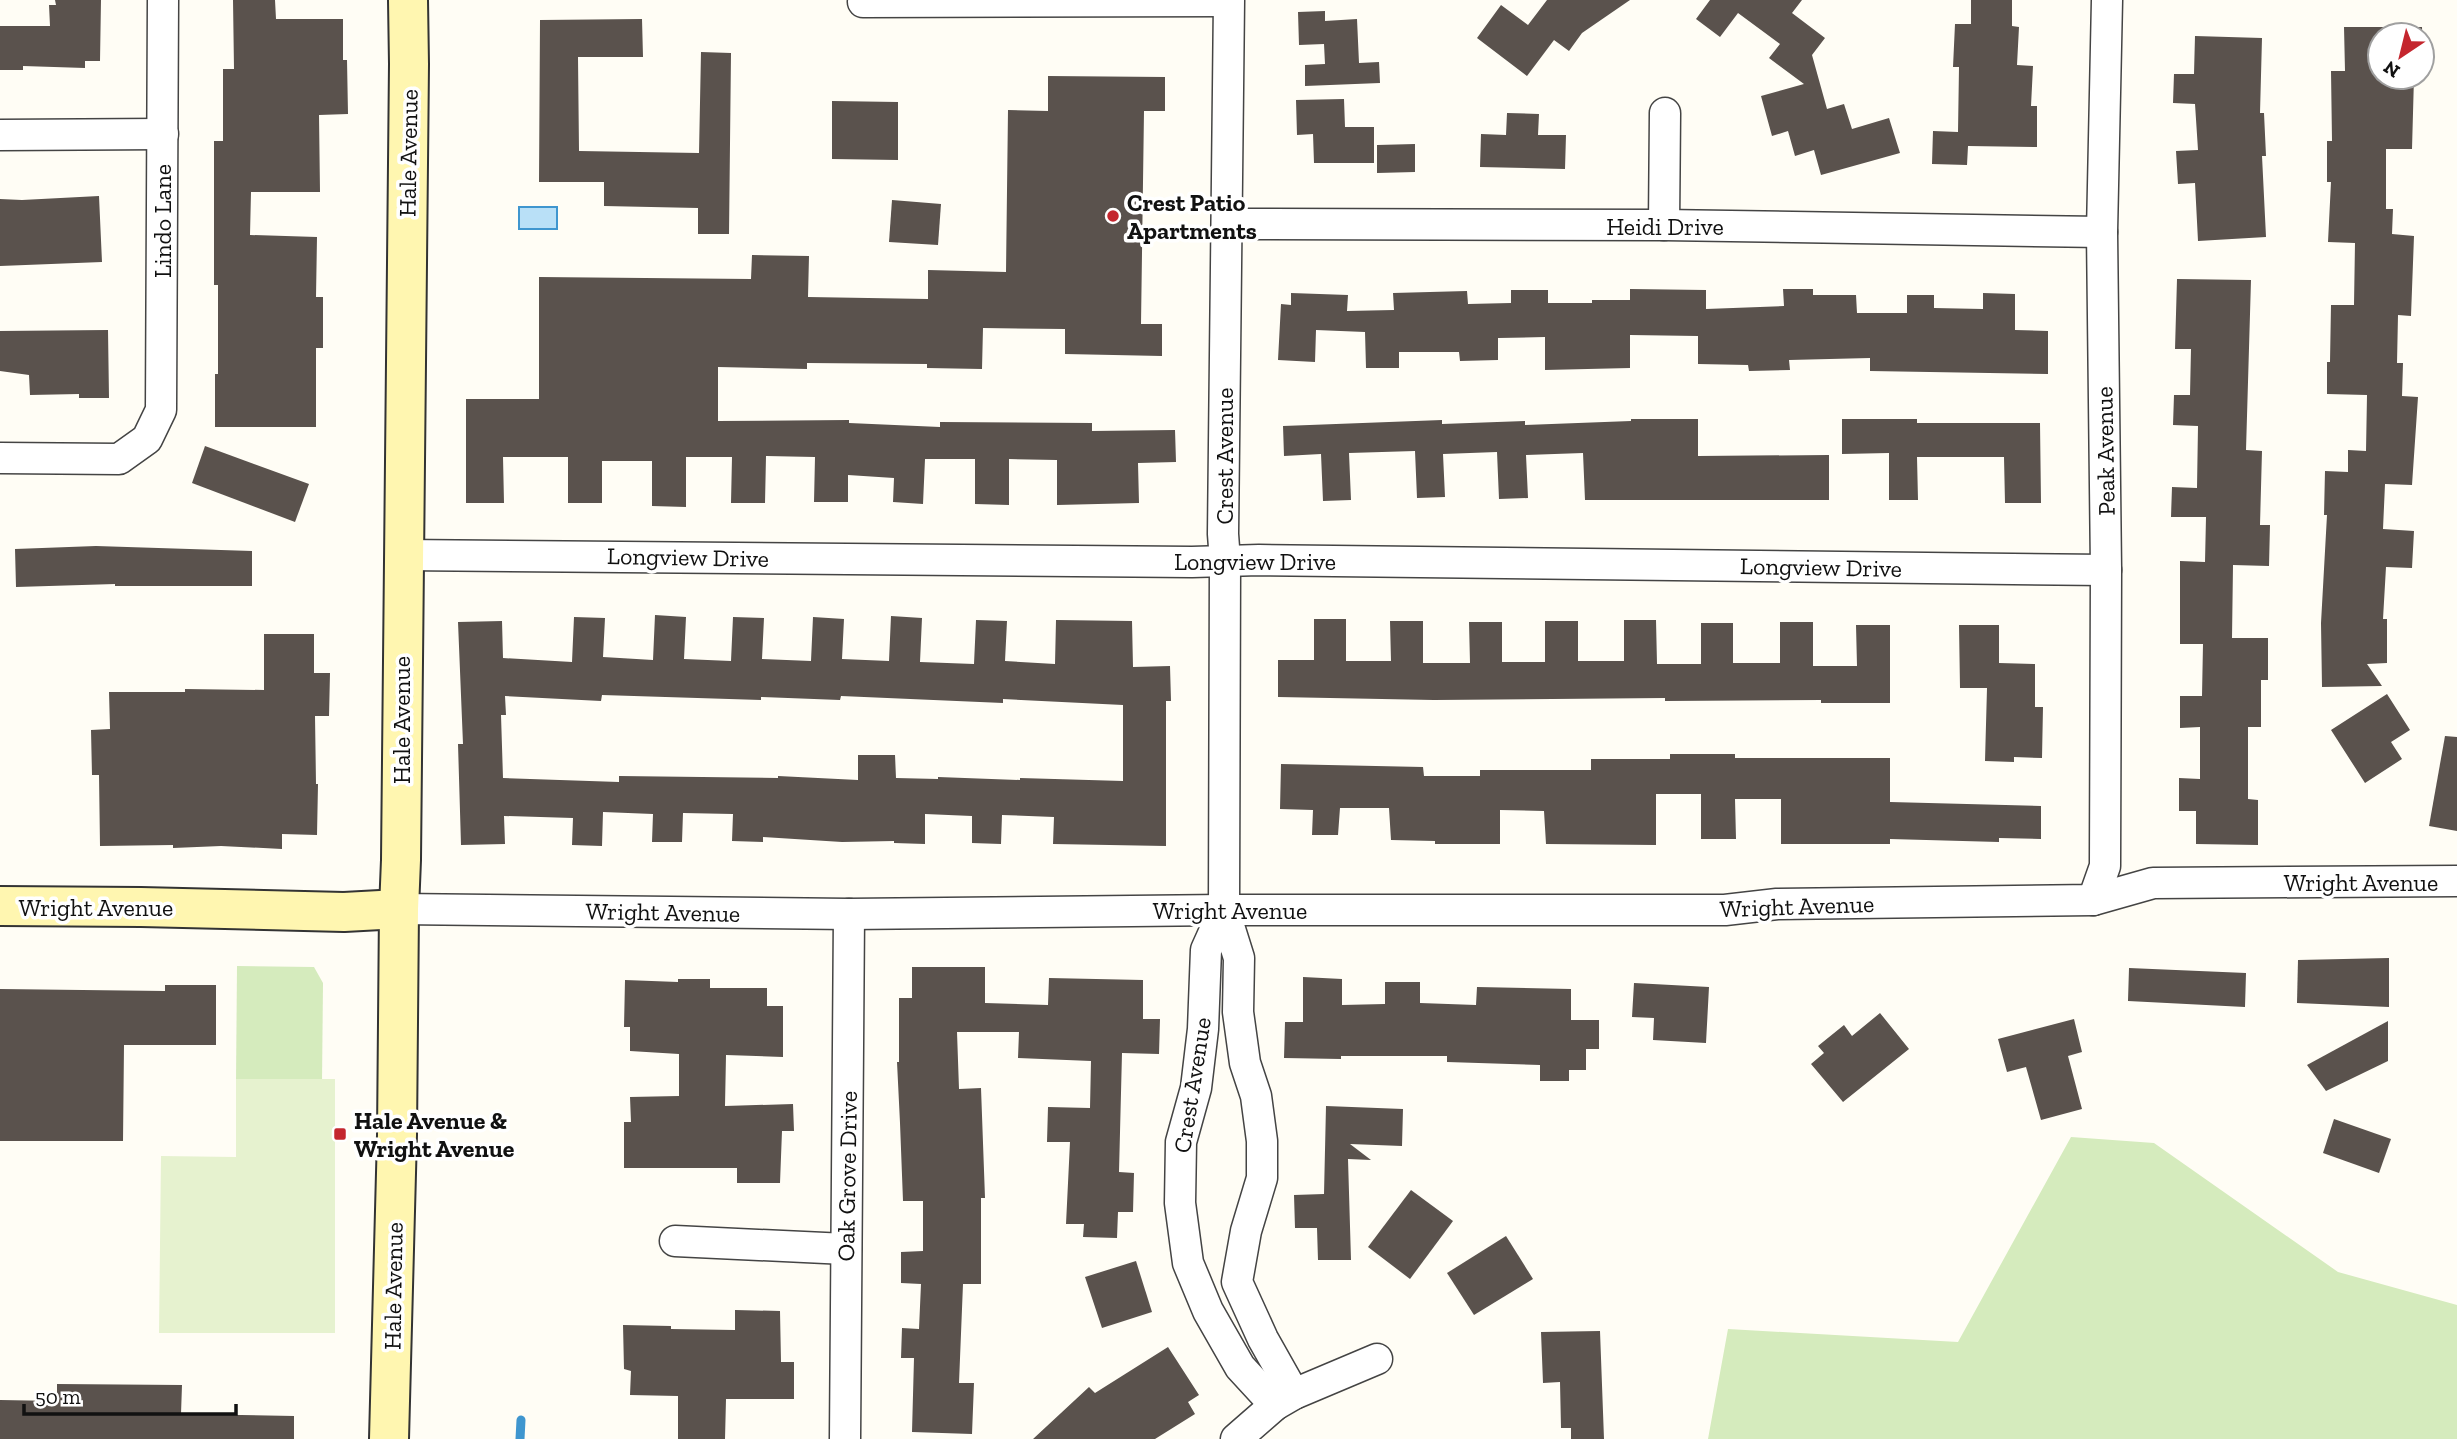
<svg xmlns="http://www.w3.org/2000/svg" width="2457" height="1439" viewBox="0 0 2457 1439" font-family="'Zilla Slab',serif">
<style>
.green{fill:#d5ebbd}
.pitch{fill:#e6f2cf}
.water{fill:#b9e0f7;stroke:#3f96cf;stroke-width:2}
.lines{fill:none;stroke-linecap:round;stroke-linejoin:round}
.stream{stroke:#3f96cf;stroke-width:9}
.building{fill:#5a524d;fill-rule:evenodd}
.street-casing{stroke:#444;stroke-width:33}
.secondary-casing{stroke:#333;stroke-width:42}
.street{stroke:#fff;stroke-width:30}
.secondary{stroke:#fff6b0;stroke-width:38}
.poi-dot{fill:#c4262e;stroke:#fff;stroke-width:2.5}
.labels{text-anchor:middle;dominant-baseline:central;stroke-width:7;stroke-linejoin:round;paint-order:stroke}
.street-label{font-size:24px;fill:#111;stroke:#fff}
.poi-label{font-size:24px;font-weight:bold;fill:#111;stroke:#fff;text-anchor:start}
</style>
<rect width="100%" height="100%" fill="#fffdf5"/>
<!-- green -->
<g class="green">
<polygon points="237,966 314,967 323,983 322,1083 236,1082"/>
<polygon points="2071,1137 2154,1143 2338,1272 2457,1305 2457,1439 1708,1439 1728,1329 1958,1342"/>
</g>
<!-- pitch -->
<polygon class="pitch" points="236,1079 335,1079 335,1333 159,1333 161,1156 236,1157"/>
<!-- water -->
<rect class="water" x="519" y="207" width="38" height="22"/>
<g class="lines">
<!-- stream -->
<polyline class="stream" points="520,1439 521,1420"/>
</g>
<!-- building -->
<g class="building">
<polygon points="55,0 101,0 100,61 85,61 85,68 23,66 23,70 0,70 0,26 50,26 49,5 56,5"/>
<polygon points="233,0 275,0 276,19 343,19 343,60 347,60 348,114 319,115 320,192 251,192 250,235 317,237 316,297 323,297 323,348 316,348 316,427 215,427 215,374 218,374 218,285 214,285 214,141 223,141 223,69 234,69"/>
<polygon points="1547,0 1630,0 1582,33 1569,51 1554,40 1527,76 1477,38 1501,5 1528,25"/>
<polygon points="1710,0 1802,0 1792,13 1825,38 1812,55 1827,109 1844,104 1852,129 1889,118 1900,153 1821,175 1814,150 1795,156 1788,131 1772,136 1761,96 1804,84 1769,58 1780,44 1738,13 1720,37 1696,19"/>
<polygon points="1971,0 2012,0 2012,26 2019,27 2017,65 2033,66 2031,106 2037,106 2037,147 1968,146 1967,165 1932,164 1933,131 1958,132 1959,67 1953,67 1955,24 1971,24"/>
<polygon points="1325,11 1325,21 1357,19 1359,63 1379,62 1380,83 1305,86 1305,65 1325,64 1324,44 1299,45 1298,12"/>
<polygon points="642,19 643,57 578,57 579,151 699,153 701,52 731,53 729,234 698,234 698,208 604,206 604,182 539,182 540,20"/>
<polygon points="2344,27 2422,27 2423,65 2422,35 2380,35 2380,77 2414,77 2412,149 2386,149 2386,209 2393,209 2392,234 2414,236 2411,316 2398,315 2397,363 2403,363 2402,396 2418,397 2412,485 2385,484 2383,529 2414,531 2412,568 2386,567 2383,619 2387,619 2387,663 2367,664 2382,686 2322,687 2321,623 2327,515 2324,515 2325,471 2348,472 2348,450 2366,451 2367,395 2327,394 2327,362 2330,362 2331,305 2354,305 2355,243 2328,242 2331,182 2327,182 2327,141 2332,141 2331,71 2345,71"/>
<polygon points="2195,36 2262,38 2260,113 2264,113 2266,156 2262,156 2266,237 2198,241 2195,183 2178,184 2176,151 2198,150 2195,104 2173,103 2174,74 2194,74"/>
<polygon points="1048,76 1165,77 1165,111 1144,111 1141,324 1162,324 1162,356 1065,354 1065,329 983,328 982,369 927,368 927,364 807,363 807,369 718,367 718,421 849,420 849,423 940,427 940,422 1092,423 1092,431 1175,430 1176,462 1138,463 1139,503 1057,505 1057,460 1009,459 1009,505 975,504 975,459 925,459 923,504 893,502 894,478 848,475 848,502 814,502 815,457 766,456 765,503 731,503 732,457 686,457 686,507 652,506 652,461 602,461 602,503 568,503 568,457 503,457 504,503 466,503 466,399 539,399 539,277 751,279 752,255 809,256 808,297 928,299 928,270 1006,272 1008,110 1048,111"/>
<polygon points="1344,99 1345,127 1374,127 1374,163 1314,163 1313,134 1297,135 1296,100"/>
<polygon points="832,101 898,102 898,160 832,159"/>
<polygon points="1507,113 1539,114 1538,135 1566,135 1565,169 1480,167 1481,134 1506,135"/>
<polygon points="1415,144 1415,172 1377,173 1377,145"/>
<polygon points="99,196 102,262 0,266 0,199 22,200"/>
<polygon points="892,200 941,204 938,245 889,242"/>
<polygon points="2177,279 2251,280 2246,450 2262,451 2260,525 2270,525 2269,566 2233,565 2232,638 2268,638 2268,680 2261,680 2261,727 2248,727 2248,799 2258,800 2258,845 2196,844 2196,811 2179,811 2179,778 2200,779 2200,727 2180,728 2180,696 2202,696 2203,644 2180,644 2180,561 2205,562 2206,517 2171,517 2172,487 2197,488 2198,426 2173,425 2174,395 2190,395 2191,349 2175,349"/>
<polygon points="1630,289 1706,290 1706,309 1784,306 1783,289 1813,289 1813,295 1856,295 1857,313 1907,313 1907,295 1934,295 1934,308 1983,309 1983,293 2015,294 2015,330 2048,331 2048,374 1870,371 1870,358 1789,360 1790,370 1749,371 1748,365 1698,364 1698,336 1630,335 1630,368 1545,370 1545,337 1498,338 1498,360 1460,361 1459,352 1399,352 1399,368 1366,368 1365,332 1316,330 1315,362 1278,360 1281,304 1291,305 1291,293 1348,295 1347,311 1394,310 1393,293 1467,291 1468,304 1511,303 1511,290 1548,290 1548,303 1592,303 1592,300 1630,300"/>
<polygon points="108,330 109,398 79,398 79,394 30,395 29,375 0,371 0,331"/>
<polygon points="1631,419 1698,419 1698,456 1829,455 1829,500 1585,500 1583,453 1526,455 1528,498 1499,499 1497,452 1443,454 1445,497 1417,498 1415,451 1349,453 1351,500 1323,501 1321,454 1284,456 1283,426 1442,420 1442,424 1525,421 1525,425 1631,421"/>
<polygon points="1842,419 1917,419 1917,423 2040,423 2041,503 2005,503 2004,457 1917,457 1918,500 1889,500 1889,453 1842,454"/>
<polygon points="205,446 309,484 295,522 192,483"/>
<polygon points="96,546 252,551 252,586 115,586 115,584 16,587 15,549"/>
<path d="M655 615 686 617 684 659 731 661 733 617 764 618 762 659 811 661 813 617 844 619 842 659 889 661 891 616 922 618 920 662 974 664 976 620 1007 621 1005 661 1055 664 1056 620 1132 621 1133 667 1170 666 1171 701H1166V846L1053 844 1054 817 1002 815 1001 844 972 843V816L925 814V844L894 843V841L842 842 763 837V842L732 841 733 814 683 813 682 842H652L653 814 603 812 602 846 572 845 573 818 504 816 505 844 461 845 458 744H463L458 622 502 621 503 658 572 662 574 617 605 618 603 657 653 660ZM602 695 761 700V697L840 700 841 696 1003 703V699L1123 705V781L1020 778V780L938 777V779L896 778 895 755H858V780L778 776V778L619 776V782L503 778 501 715H506L505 696 601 701Z"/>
<polygon points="1314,619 1346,619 1346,661 1391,661 1390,621 1423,621 1423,663 1470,663 1469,622 1502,622 1502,662 1545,662 1545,621 1578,621 1578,661 1624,661 1624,620 1656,620 1657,664 1701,664 1701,623 1733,623 1733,663 1780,663 1780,622 1813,622 1813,666 1857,666 1856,625 1890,625 1890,703 1821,703 1821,700 1665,701 1665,698 1434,700 1278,697 1278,660 1314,660"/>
<polygon points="1959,625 1999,625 1999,663 2035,664 2035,707 2043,707 2042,758 2014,757 2014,762 1985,761 1987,688 1960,688"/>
<polygon points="264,634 314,634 314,673 330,673 329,716 315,716 316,784 318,784 317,835 282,834 282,849 221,846 173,848 173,845 100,846 99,775 92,775 91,730 110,729 109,692 185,692 185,689 264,690"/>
<polygon points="2387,694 2410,730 2391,742 2402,759 2365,783 2331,730"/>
<polygon points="2445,736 2457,737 2457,831 2429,826"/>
<polygon points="1670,754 1735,754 1735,758 1890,758 1890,802 2041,806 2041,839 1999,838 1999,842 1890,839 1890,844 1781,844 1781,799 1735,799 1736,839 1701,839 1701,794 1656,794 1656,845 1546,844 1544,811 1500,810 1500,844 1435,844 1435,841 1391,840 1389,808 1340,808 1338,835 1312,835 1313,810 1280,809 1281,764 1423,767 1424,776 1480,776 1480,770 1591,770 1591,759 1670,759"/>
<polygon points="2389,958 2389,1007 2297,1003 2298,960"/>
<polygon points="912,967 985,967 985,1003 1048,1005 1049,978 1143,980 1143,1019 1160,1019 1159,1054 1122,1053 1119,1172 1134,1173 1133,1212 1118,1212 1117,1238 1083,1237 1084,1224 1066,1224 1070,1142 1047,1142 1048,1107 1090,1108 1091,1061 1018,1058 1019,1032 957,1032 959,1089 981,1088 985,1198 981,1198 981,1284 963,1284 959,1383 974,1383 972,1434 912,1432 914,1358 901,1358 902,1328 919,1329 921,1284 901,1283 901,1252 923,1251 923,1201 903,1201 900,1123 897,1062 899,1062 899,998 912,998"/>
<polygon points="2129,968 2246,973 2245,1007 2128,1001"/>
<polygon points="1303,977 1342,979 1342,1005 1385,1004 1385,982 1420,982 1420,1003 1476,1005 1477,987 1571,989 1571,1020 1599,1020 1599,1049 1586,1049 1586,1070 1569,1070 1569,1081 1540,1081 1540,1065 1447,1062 1447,1056 1341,1056 1341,1059 1284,1058 1285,1022 1303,1022"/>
<polygon points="678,979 710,979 710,988 767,988 767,1006 783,1006 783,1057 726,1055 725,1106 793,1104 794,1131 782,1131 780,1183 737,1183 737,1168 624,1168 624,1122 631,1122 630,1097 679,1096 679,1054 630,1051 630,1027 624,1027 625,980 678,982"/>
<polygon points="1634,983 1709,987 1706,1043 1653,1040 1654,1018 1632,1017"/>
<polygon points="165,985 216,985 216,1045 124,1045 123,1141 0,1141 0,989 165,991"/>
<polygon points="1880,1013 1909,1049 1843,1102 1811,1064 1824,1053 1818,1046 1844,1025 1852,1036"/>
<polygon points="2074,1019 2082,1052 2068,1056 2082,1109 2041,1120 2026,1067 2007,1072 1998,1039"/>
<polygon points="2388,1021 2388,1061 2326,1091 2307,1065"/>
<polygon points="1326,1106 1403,1109 1402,1146 1350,1144 1371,1160 1348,1159 1351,1260 1318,1260 1317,1228 1295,1228 1294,1195 1324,1194"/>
<polygon points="2334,1119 2391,1139 2379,1173 2323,1153"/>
<polygon points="1411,1190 1453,1221 1410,1279 1368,1247"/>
<polygon points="1506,1236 1533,1279 1474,1315 1447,1273"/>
<polygon points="1136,1261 1152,1312 1102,1328 1085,1277"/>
<polygon points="735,1310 780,1311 781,1362 794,1362 794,1399 726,1399 725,1439 678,1439 678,1396 630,1395 631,1371 624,1369 623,1325 671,1326 671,1329 735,1330"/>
<polygon points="1600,1331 1604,1439 1571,1439 1571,1428 1561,1428 1560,1382 1543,1383 1541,1332"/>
<polygon points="1168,1347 1199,1395 1188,1402 1195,1414 1155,1439 1033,1439 1089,1387 1095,1393"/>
<polygon points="57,1384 182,1385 181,1414 294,1416 294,1439 0,1439 0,1400 57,1401"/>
</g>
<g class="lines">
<!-- street casing -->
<g class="street-casing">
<g id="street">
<polyline points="1229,0 1223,534 1225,561 1224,910 1239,958 1238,1012 1245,1063 1256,1096 1262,1141 1262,1178 1246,1231 1237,1282 1263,1339 1294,1394"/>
<polyline points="863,2 1228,1"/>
<polyline points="0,135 163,134"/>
<polyline points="1227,224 1664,225 2102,232"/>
<polyline points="1664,225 1665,113"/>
<polyline points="0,458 119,459 147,439 161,410 163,0"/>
<polyline points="403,555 1192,562 1259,560 2106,570"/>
<polyline points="2093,900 2105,866 2106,570 2102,232 2107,0"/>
<polyline points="399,909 849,914 1224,910 1725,910 1777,904 2093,900 2153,883 2457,881"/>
<polyline points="1224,910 1206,950 1203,1029 1196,1088 1181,1142 1180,1203 1188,1263 1208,1311 1240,1367 1275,1405"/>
<polyline points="675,1241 846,1249"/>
<polyline points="845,1439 849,914"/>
<polyline points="1236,1439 1275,1405 1294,1394 1377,1359"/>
</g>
</g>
<!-- secondary casing -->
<g class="secondary-casing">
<g id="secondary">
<polyline points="0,906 141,907 344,912 399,909"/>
<polyline points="389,1439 397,1135 399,909 401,860 409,64 408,0"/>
</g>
</g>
<!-- street -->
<use href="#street" class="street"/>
<!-- secondary -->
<use href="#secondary" class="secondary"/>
</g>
<!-- markers -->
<g class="poi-dot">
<circle cx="1113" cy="216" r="7"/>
<rect x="333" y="1127" width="14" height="14" rx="3.5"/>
</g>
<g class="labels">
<!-- street labels -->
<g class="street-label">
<text transform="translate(408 153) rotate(-89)">Hale Avenue</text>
<text transform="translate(162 221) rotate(-90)">Lindo Lane</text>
<text x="1665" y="226">Heidi Drive</text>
<text transform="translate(2105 451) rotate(-91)">Peak Avenue</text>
<text transform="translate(1224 456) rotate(-90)">Crest Avenue</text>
<text transform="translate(688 557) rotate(1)">Longview Drive</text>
<text x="1255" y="561">Longview Drive</text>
<text transform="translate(1821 567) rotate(1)">Longview Drive</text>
<text transform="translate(401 720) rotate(-90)">Hale Avenue</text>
<text x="2361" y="882">Wright Avenue</text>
<text transform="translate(1797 906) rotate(-2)">Wright Avenue</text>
<text x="96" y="907">Wright Avenue</text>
<text x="1230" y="910">Wright Avenue</text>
<text transform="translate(663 912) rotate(1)">Wright Avenue</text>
<text transform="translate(1192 1085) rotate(-81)">Crest Avenue</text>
<text transform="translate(847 1176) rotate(-89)">Oak Grove Drive</text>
<text transform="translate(393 1286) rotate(-89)">Hale Avenue</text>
</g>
<!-- poi labels -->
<g class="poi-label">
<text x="1127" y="202">Crest Patio<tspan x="1127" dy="28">Apartments</tspan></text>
<text x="354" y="1120">Hale Avenue &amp;<tspan x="354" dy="28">Wright Avenue</tspan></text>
</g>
</g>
<!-- north arrow -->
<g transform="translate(2401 56) rotate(215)"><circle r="33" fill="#ffffff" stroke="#a0a0a0" stroke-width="2"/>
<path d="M0-5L12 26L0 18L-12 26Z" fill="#c4262e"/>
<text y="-10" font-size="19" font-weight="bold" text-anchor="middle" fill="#111111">N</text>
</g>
<!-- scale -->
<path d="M24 1404v10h212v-10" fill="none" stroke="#111111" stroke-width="3.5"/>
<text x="35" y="1404" font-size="21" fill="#111111" stroke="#ffffff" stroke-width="5" paint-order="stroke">50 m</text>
</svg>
